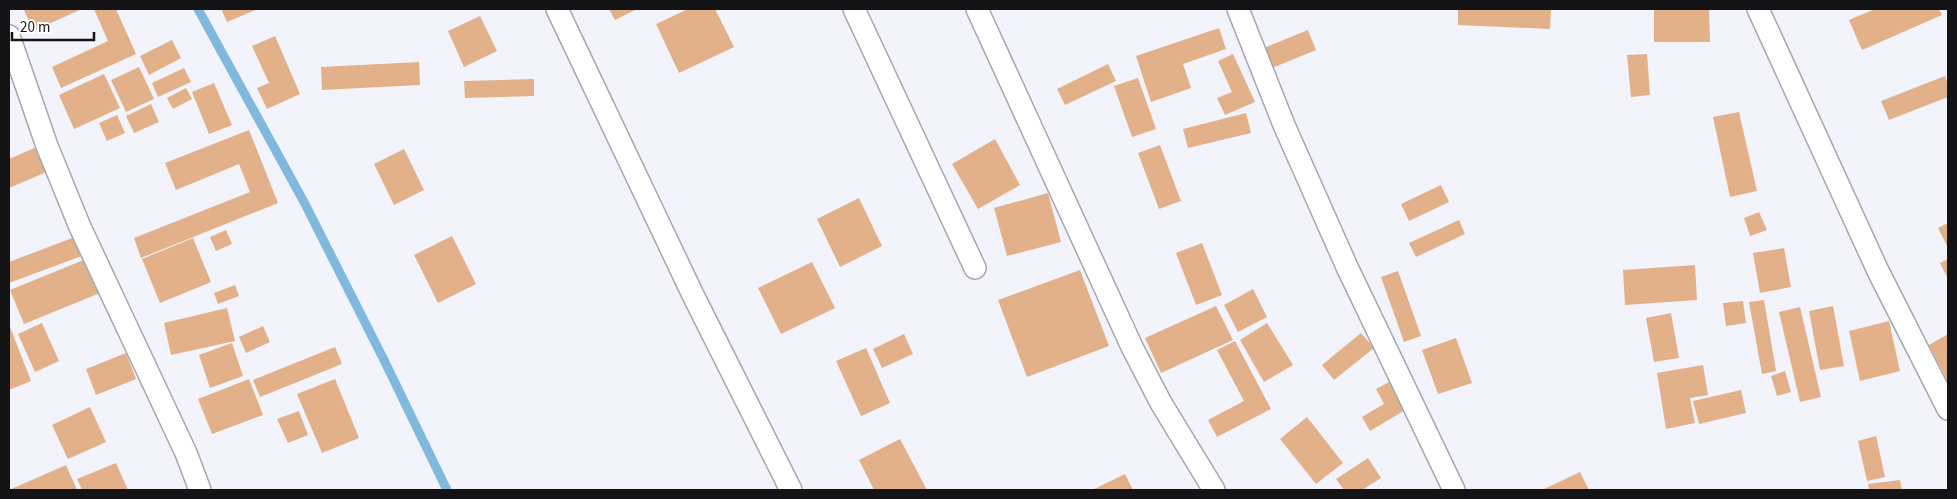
<svg xmlns="http://www.w3.org/2000/svg" width="1957" height="499" viewBox="0 0 1957 499" font-family="'Source Sans 3',sans-serif">
<style>
.lines{fill:none;stroke-linecap:round;stroke-linejoin:round}
.stream{stroke:#81b8de;stroke-width:9}
.building{fill:#e3b189}
.minor-casing{stroke:#a6a6af;stroke-width:24}
.minor{stroke:#fff;stroke-width:21}
</style>
<rect width="100%" height="100%" fill="#f3f3fc"/>
<g class="lines">
<!-- stream -->
<polyline class="stream" points="198,9 304,202 384,360 447,490"/>
</g>
<!-- building -->
<g class="building">
<polygon points="28,9 82,9 33,31 24,10"/>
<polygon points="94,9 116,9 136,54 61,88 52,67 108,41"/>
<polygon points="221,9 258,9 227,22"/>
<polygon points="609,9 637,9 615,20"/>
<polygon points="688,9 715,9 734,47 679,73 656,24"/>
<polygon points="1458,9 1551,9 1550,29 1458,25"/>
<polygon points="1654,9 1709,9 1710,42 1654,42"/>
<polygon points="1875,9 1939,9 1942,15 1862,50 1849,20"/>
<polygon points="480,16 497,51 464,67 448,31"/>
<polygon points="1219,28 1226,49 1183,64 1191,88 1151,102 1136,56"/>
<polygon points="1308,30 1316,50 1272,68 1264,48"/>
<polygon points="275,36 300,94 267,109 257,88 269,83 252,46"/>
<polygon points="172,40 181,58 149,75 140,56"/>
<polygon points="1233,54 1255,102 1225,115 1217,98 1232,92 1218,61"/>
<polygon points="1647,54 1650,95 1631,97 1627,55"/>
<polygon points="419,62 420,85 322,90 321,67"/>
<polygon points="1108,64 1116,81 1065,105 1057,89"/>
<polygon points="139,67 154,99 126,112 111,80"/>
<polygon points="184,68 191,82 158,97 152,83"/>
<polygon points="104,74 120,108 74,129 59,95"/>
<polygon points="1945,76 1948,85 1948,97 1889,120 1881,101"/>
<polygon points="1138,78 1156,129 1132,137 1114,86"/>
<polygon points="534,79 534,96 465,98 464,81"/>
<polygon points="214,83 232,125 209,134 192,92"/>
<polygon points="186,88 192,99 173,109 167,98"/>
<polygon points="151,104 159,122 134,133 126,116"/>
<polygon points="1739,112 1757,191 1730,197 1713,117"/>
<polygon points="1246,113 1251,133 1188,148 1183,129"/>
<polygon points="117,115 125,133 107,141 99,123"/>
<polygon points="249,130 278,203 141,258 134,238 250,192 239,164 176,190 165,163"/>
<polygon points="995,139 1020,185 978,209 952,164"/>
<polygon points="1160,145 1181,201 1159,209 1138,153"/>
<polygon points="39,146 49,171 9,188 9,159"/>
<polygon points="404,149 424,190 394,205 374,164"/>
<polygon points="1441,185 1449,202 1409,221 1401,204"/>
<polygon points="1048,193 1061,242 1007,256 994,208"/>
<polygon points="859,198 882,246 840,267 817,219"/>
<polygon points="1759,212 1767,230 1750,236 1744,218"/>
<polygon points="1459,220 1465,234 1416,257 1409,243"/>
<polygon points="1948,223 1948,248 1938,228"/>
<polygon points="226,230 232,244 216,251 210,237"/>
<polygon points="80,235 87,254 9,283 9,262"/>
<polygon points="452,236 476,284 438,303 414,255"/>
<polygon points="193,238 211,282 160,303 142,259"/>
<polygon points="1202,243 1222,295 1196,305 1176,253"/>
<polygon points="1784,248 1791,287 1760,293 1753,253"/>
<polygon points="86,259 100,293 24,324 10,290"/>
<polygon points="1948,259 1948,279 1940,263"/>
<polygon points="812,262 835,308 781,334 758,288"/>
<polygon points="1695,265 1697,300 1625,305 1623,270"/>
<polygon points="1080,270 1109,346 1027,377 998,300"/>
<polygon points="1398,271 1421,336 1404,342 1381,277"/>
<polygon points="235,285 239,296 218,304 214,293"/>
<polygon points="1253,289 1267,317 1238,332 1224,305"/>
<polygon points="1764,300 1776,371 1762,374 1749,302"/>
<polygon points="1743,301 1746,323 1726,326 1723,303"/>
<polygon points="1216,306 1233,340 1161,373 1145,338"/>
<polygon points="1833,306 1844,366 1820,370 1809,311"/>
<polygon points="1800,307 1821,397 1800,402 1779,312"/>
<polygon points="227,308 235,341 171,355 164,323"/>
<polygon points="1671,313 1679,358 1654,362 1646,318"/>
<polygon points="1889,321 1900,371 1860,381 1849,331"/>
<polygon points="42,323 59,361 35,372 18,334"/>
<polygon points="1267,323 1293,365 1264,382 1240,340"/>
<polygon points="9,324 31,381 9,390"/>
<polygon points="263,326 270,342 246,353 239,337"/>
<polygon points="1361,333 1374,348 1334,380 1322,365"/>
<polygon points="904,334 913,354 882,368 873,349"/>
<polygon points="1948,334 1948,382 1929,345"/>
<polygon points="1456,338 1472,383 1438,394 1422,350"/>
<polygon points="1235,341 1271,409 1217,437 1208,420 1244,401 1217,350"/>
<polygon points="232,343 243,376 210,388 199,355"/>
<polygon points="335,347 342,364 260,397 253,380"/>
<polygon points="866,348 890,403 861,416 836,361"/>
<polygon points="126,353 136,379 96,395 86,369"/>
<polygon points="1703,365 1708,395 1690,398 1695,423 1666,429 1657,373"/>
<polygon points="1785,371 1791,392 1777,396 1771,376"/>
<polygon points="249,379 263,415 212,434 198,399"/>
<polygon points="335,379 359,438 322,453 297,394"/>
<polygon points="1391,381 1407,409 1370,431 1362,417 1384,404 1376,389"/>
<polygon points="1741,390 1746,413 1699,424 1693,401"/>
<polygon points="90,407 106,442 68,459 52,425"/>
<polygon points="299,411 308,435 288,443 277,419"/>
<polygon points="1307,417 1343,463 1316,484 1280,439"/>
<polygon points="1876,436 1885,477 1867,481 1858,441"/>
<polygon points="900,439 927,490 874,490 859,460"/>
<polygon points="1368,458 1381,478 1362,490 1344,490 1336,479"/>
<polygon points="116,463 128,490 82,490 77,479"/>
<polygon points="66,465 77,490 9,490"/>
<polygon points="1580,472 1589,490 1542,490"/>
<polygon points="1125,474 1133,490 1092,490"/>
<polygon points="1900,480 1902,490 1869,490 1868,484"/>
</g>
<g class="lines">
<!-- minor casing -->
<g class="minor-casing">
<g id="minor">
<polyline points="557,9 693,295 791,490"/>
<polyline points="854,9 975,268"/>
<polyline points="977,9 1132,347 1161,403 1214,490"/>
<polyline points="1238,9 1284,125 1347,267 1454,490"/>
<polyline points="1758,9 1878,271 1948,409"/>
<polyline points="9,36 47,146 80,227 186,453 200,490"/>
</g>
</g>
<!-- minor -->
<use href="#minor" class="minor"/>
</g>
<!-- border -->
<rect width="1957" height="499" fill="none" stroke="#141417" stroke-width="20"/>
<!-- scale -->
<path d="M12 32v8h82v-8" fill="none" stroke="#141417" stroke-width="2.5"/>
<text x="20" y="32" font-size="15" fill="#141417" stroke="#ffffff" stroke-width="4" paint-order="stroke">20 m</text>
</svg>
